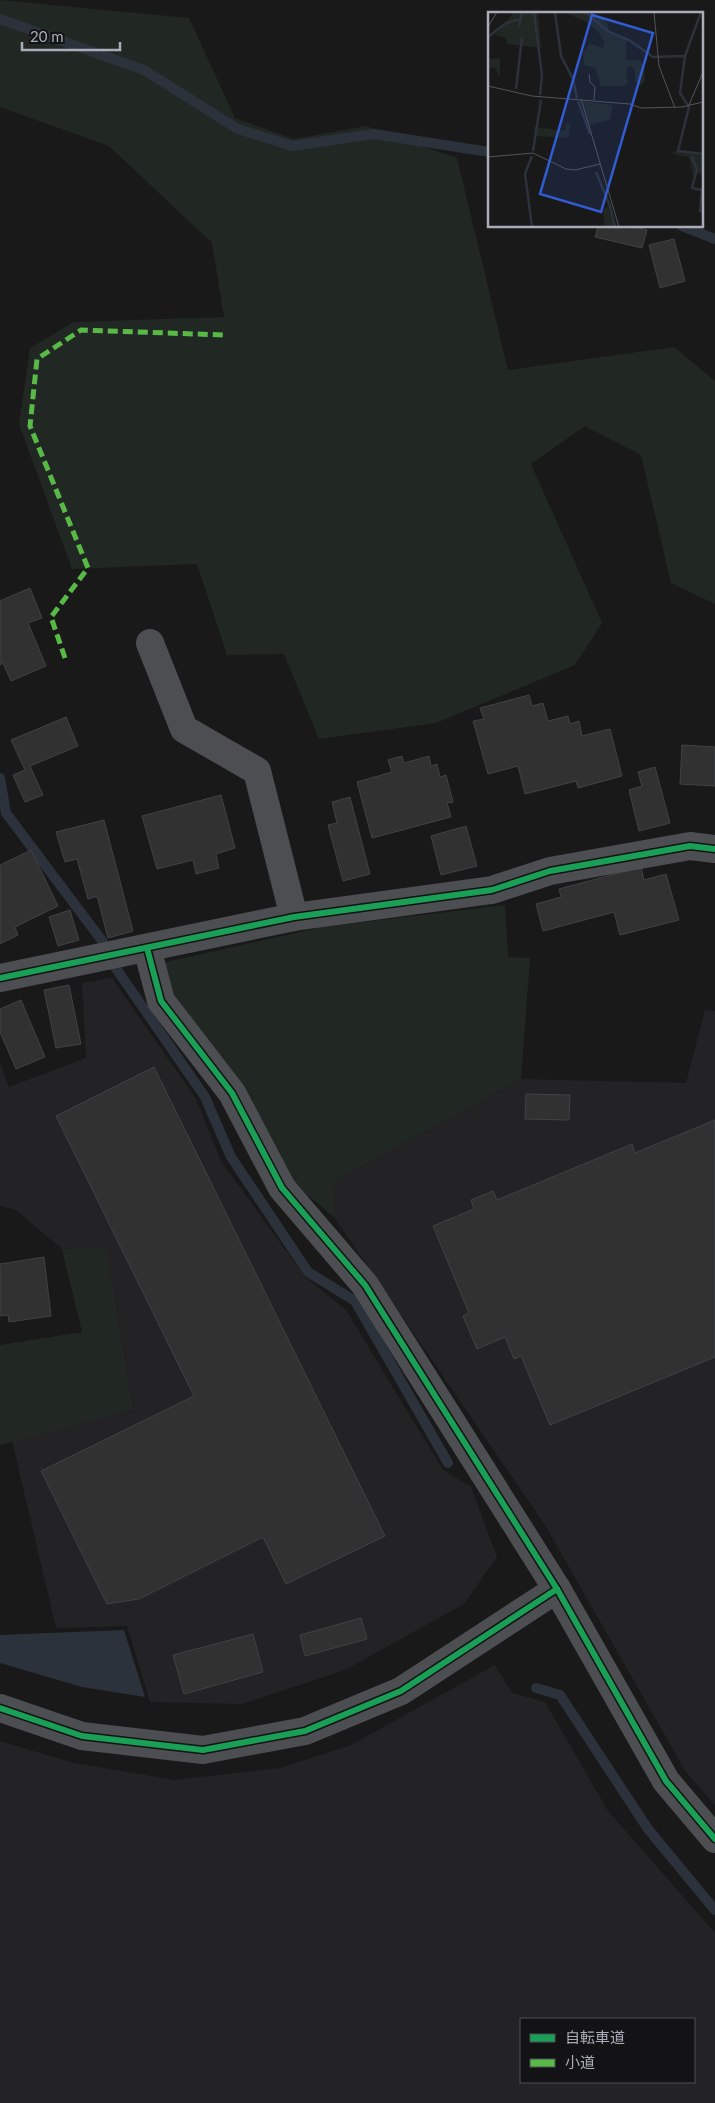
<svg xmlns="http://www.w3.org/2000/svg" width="715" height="2103" viewBox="0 0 715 2103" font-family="Lato,'Noto Sans JP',sans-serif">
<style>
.built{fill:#232325;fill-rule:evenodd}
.green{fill:#212823}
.water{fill:#2c323b}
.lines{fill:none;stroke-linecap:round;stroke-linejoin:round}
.stream{stroke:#2c323b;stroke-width:10}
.building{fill:#313131;stroke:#414245}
.minor{stroke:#4d4e52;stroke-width:28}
.quiet{stroke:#58b947;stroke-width:5;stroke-dasharray:10 5;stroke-linecap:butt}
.cycleway-casing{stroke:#131315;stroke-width:9}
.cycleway{stroke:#1a9f57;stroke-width:6}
.inset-river{fill:none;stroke:#2c323b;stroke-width:2.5}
.inset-road{fill:none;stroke:#535459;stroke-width:1}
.view{fill:#325cd3;fill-opacity:0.15;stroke:#325cd3;stroke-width:2.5}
.inset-edge{fill:none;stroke:#aaadb9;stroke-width:2.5}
</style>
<rect width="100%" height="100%" fill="#191919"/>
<!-- built -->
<g class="built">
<polygon points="112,978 196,1099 221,1161 305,1277 346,1310 443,1470 471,1487 497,1557 464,1604 345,1670 242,1704 150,1702 127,1626 56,1628 12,1441 133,1410 106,1248 62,1249 16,1210 0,1206 0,1063 9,1087 86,1058 82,983"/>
<polygon points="705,1010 715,1011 715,1805 686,1772 545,1525 334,1217 335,1181 521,1079 686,1083"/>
<path d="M495 1665 512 1693 545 1702 608 1811 715 1933V2103H0V1741L74 1763 175 1780 280 1768 351 1745ZM694 2019V2082H521V2019Z"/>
</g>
<!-- green -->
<g class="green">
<polygon points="0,0 189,18 235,118 294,139 366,126 457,158 508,370 674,347 715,381 715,604 671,583 641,455 585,426 531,464 602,623 575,665 436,723 319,739 284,654 227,655 197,564 72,569 19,424 30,348 74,322 224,317 212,243 109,146 0,107"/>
<polygon points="505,905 508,957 530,958 521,1079 335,1181 334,1217 287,1178 166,988 166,962 322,927"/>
<polygon points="106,1247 133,1410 0,1445 0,1345 82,1332 62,1249"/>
</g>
<!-- water -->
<polygon class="water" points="124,1630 145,1697 82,1687 0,1663 0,1635"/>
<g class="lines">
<!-- stream -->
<g class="stream">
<polyline points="0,19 144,70 238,129 292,146 374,134 489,152"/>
<polyline points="682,226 715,239"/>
<polyline points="0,778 6,813 103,942"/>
<polyline points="115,967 205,1097 231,1157 308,1272 355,1301 448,1463"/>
<polyline points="536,1688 560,1695 648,1829 715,1910"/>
</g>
</g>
<!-- building -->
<g class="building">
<polygon points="598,226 631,226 647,230 642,248 595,237"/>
<polygon points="674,239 685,281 660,288 649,245"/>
<polygon points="30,588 42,618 28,623 46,666 11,681 3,663 0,665 0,601"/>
<polygon points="529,695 532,706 543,703 548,721 568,716 570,724 579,721 582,736 610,729 622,776 578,788 576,781 525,794 518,766 488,774 473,721 484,719 480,708"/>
<polygon points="66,717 78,746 30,766 43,795 25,802 13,775 25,770 11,740"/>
<polygon points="682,745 715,747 715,786 680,784"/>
<polygon points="402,756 404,763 429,756 431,766 437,764 440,777 446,775 453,802 447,803 451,817 372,838 357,782 392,772 388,760"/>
<polygon points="655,767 670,823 639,831 629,790 642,786 638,772"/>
<polygon points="221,795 235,848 216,854 219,868 196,874 193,860 157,869 142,816"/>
<polygon points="350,797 370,874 343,881 328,825 337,823 332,802"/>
<polygon points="104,820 133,931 108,938 97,896 88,899 77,859 65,862 56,832"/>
<polygon points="466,826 477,866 441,875 431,836"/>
<polygon points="31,850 58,906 15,927 18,935 0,944 0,865"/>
<polygon points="641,867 644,880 666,874 679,920 620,935 614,912 543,931 536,904 561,897 559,889"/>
<polygon points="70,910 79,940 58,946 49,917"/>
<polygon points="69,985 81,1044 56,1048 44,990"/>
<polygon points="21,1000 45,1057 16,1069 0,1032 0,1009"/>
<polygon points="154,1067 385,1536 286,1584 263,1537 139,1599 107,1604 41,1471 194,1396 56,1116"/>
<polygon points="526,1094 570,1095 569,1120 525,1119"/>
<polygon points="715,1120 715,1357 550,1425 521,1356 514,1359 505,1337 477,1349 463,1316 469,1313 433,1226 474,1209 471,1200 493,1191 497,1200 632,1144 635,1153"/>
<polygon points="44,1257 51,1316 9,1322 8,1315 0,1316 0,1264"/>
<polygon points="361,1618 367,1639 305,1656 300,1635"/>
<polygon points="253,1634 263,1672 184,1694 173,1655"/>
</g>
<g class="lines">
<!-- minor -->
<g class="minor">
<polyline points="150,643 184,729 257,771 294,917"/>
<polyline points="147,948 161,1001 232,1093 282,1188 365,1285 557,1589 666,1781 715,1839"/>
<polyline points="0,978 294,917 492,890 550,871 690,846 715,849"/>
<polyline points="0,1708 82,1736 203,1750 305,1731 401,1691 557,1589"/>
</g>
<!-- quiet -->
<polyline class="quiet" points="65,658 51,617 88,568 30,426 37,359 81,330 224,335"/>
<!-- cycleway casing -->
<g class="cycleway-casing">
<g id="cycleway">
<polyline points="147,948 161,1001 232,1093 282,1188 365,1285 557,1589 666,1781 715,1839"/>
<polyline points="0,978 294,917 492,890 550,871 690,846 715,849"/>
<polyline points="0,1708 82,1736 203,1750 305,1731 401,1691 557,1589"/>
</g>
</g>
<!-- cycleway -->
<use href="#cycleway" class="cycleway"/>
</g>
<!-- overview -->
<g transform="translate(488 12)">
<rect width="215" height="215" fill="#191919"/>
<path d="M26 0H50L53 36 19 32 18 26 7 23ZM76 0H103L119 9 121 19 139 28 138 47 153 49 156 55 157 69 152 74 147 69V58L143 54 138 56 140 71 136 74H113L107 56 96 53 95 40 102 32 115 36 116 29 109 18 98 10ZM12 46V65L7 56H1L0 59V47ZM94 89 125 93 122 108 104 112 102 115ZM78 111 82 112 81 126 47 124 46 115 78 119ZM186 139 215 143V162L209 161 206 166 201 145 185 142ZM121 194 125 210 126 215H117L115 198Z" fill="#212823"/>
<path class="inset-river" d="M46 0 54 63 52 83M67 0 73 44 85 67 89 86M97 0 121 20 141 28 165 45 196 44M213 0 197 44 192 81 201 95 190 139 215 142M31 15 34 0M0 25 18 11 33 7M28 77 34 25M90 89 102 122M45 139 53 88M203 144 209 157 204 176 214 178 212 199 215 200M108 160 122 194 127 215M44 215 37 162 44 144"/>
<path class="inset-road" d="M166 0 171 54 187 96M0 15 9 0M101 62 102 70 107 75 106 88M0 74 44 84 142 92 153 96 194 95 215 90M93 87 131 215M201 93 215 60M0 145 45 141 78 157 87 158 112 152"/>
<path class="view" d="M104 3 165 21 113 200 52 182Z"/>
<rect width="215" height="215" class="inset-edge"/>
</g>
<!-- legend -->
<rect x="520" y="2018" width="175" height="65" fill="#131315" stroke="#4f5157"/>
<rect x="530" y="2034" width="25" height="8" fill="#1a9f57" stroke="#4f5157"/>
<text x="565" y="2043" font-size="15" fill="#aaadb9">自転車道</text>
<rect x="530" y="2059" width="25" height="8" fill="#58b947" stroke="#4f5157"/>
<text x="565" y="2068" font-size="15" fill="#aaadb9">小道</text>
<!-- scale -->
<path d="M22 42v8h98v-8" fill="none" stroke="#aaadb9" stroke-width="2.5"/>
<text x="30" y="42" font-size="15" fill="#aaadb9" stroke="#131315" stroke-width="4" paint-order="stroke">20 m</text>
</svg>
